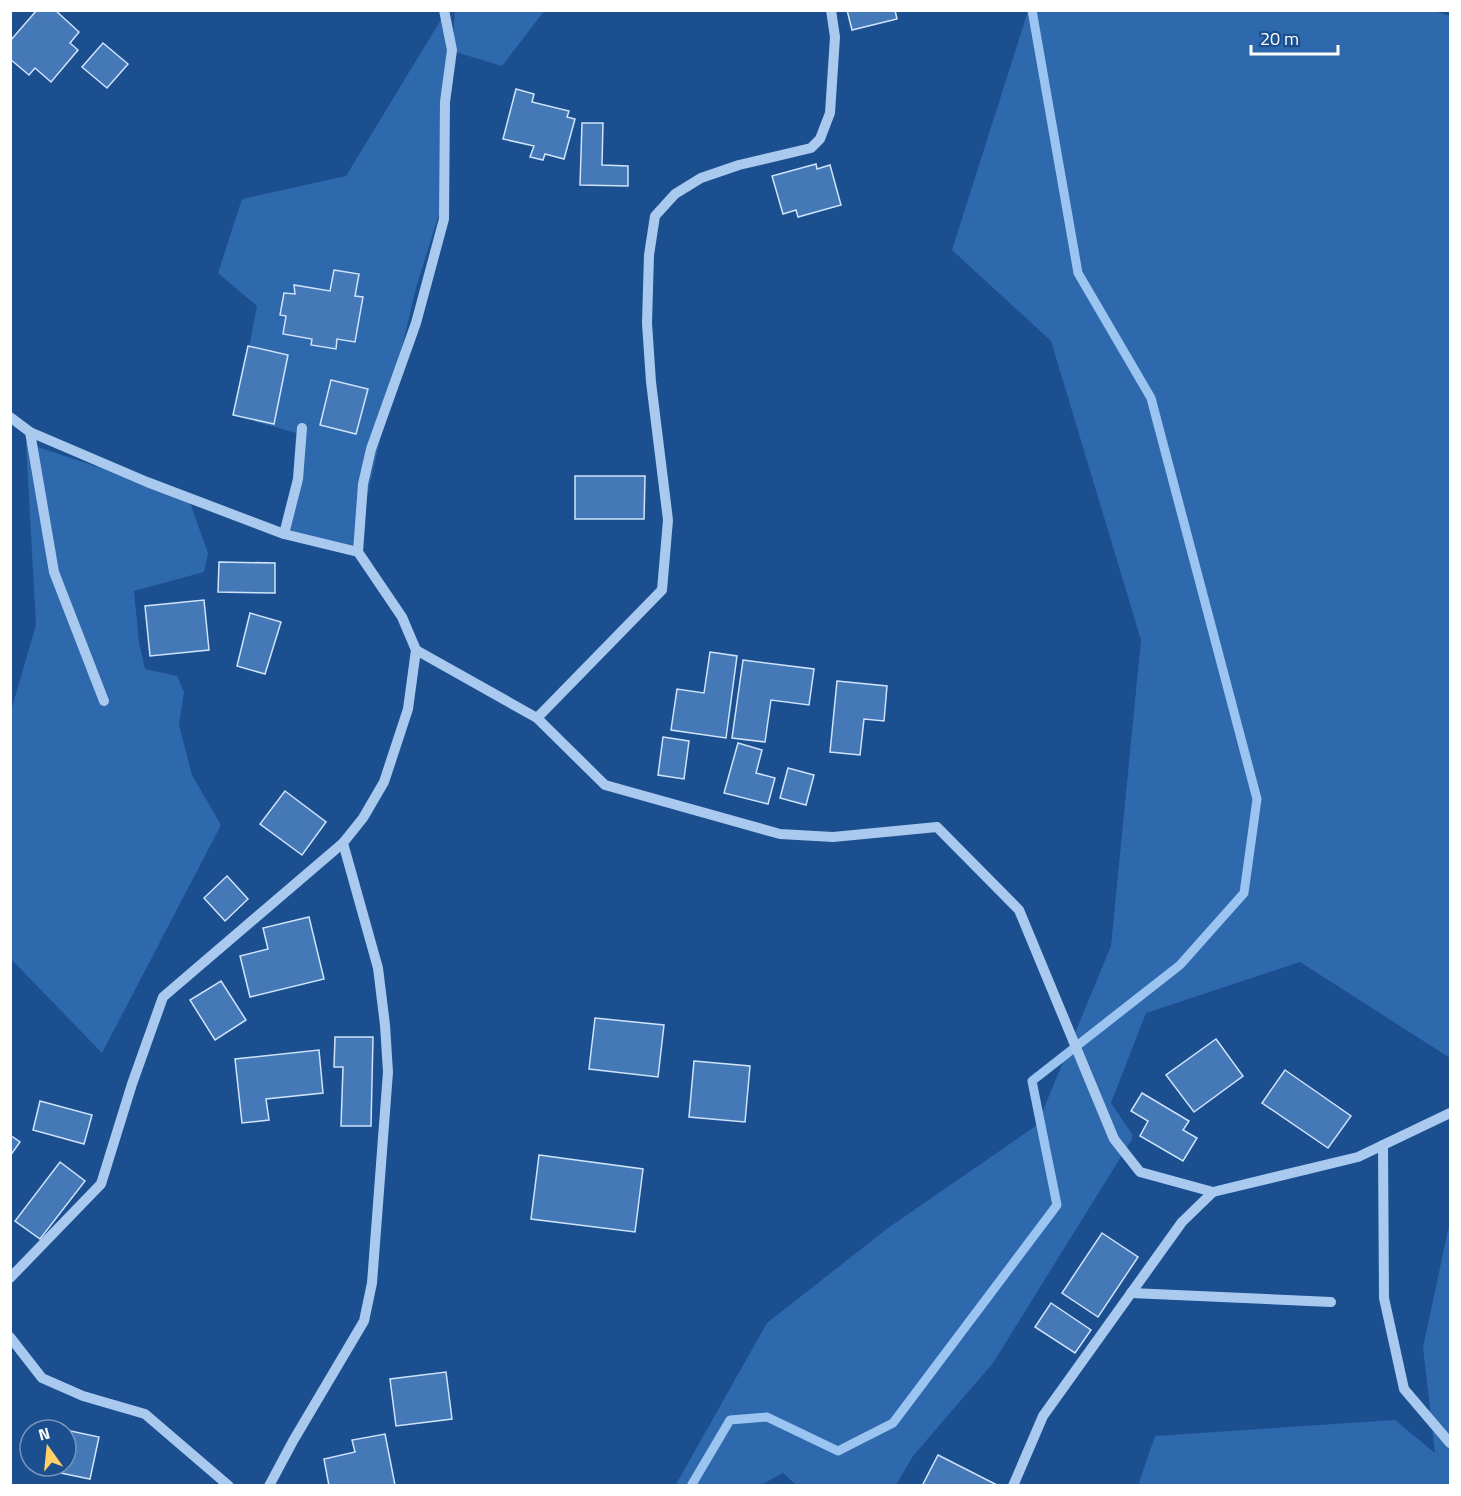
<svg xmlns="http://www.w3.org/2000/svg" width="1461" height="1496" viewBox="0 0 1461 1496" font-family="'Titillium Web',sans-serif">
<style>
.green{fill:#2e69ad}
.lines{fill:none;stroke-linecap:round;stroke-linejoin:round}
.stream{stroke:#9cc4f0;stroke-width:9}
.building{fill:#4478b7;stroke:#cfe3fa;stroke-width:1.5}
.minor{stroke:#a9c9ee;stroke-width:10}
</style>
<rect width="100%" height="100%" fill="#1b4f8f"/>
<!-- green -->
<g class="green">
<polygon points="1430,10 1450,16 1450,1058 1300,962 1146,1013 1111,1103 1132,1134 1132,1139 993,1363 913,1456 896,1485 796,1485 783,1473 761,1485 675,1486 767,1323 888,1228 1037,1125 1111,946 1141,640 1051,341 952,250 1028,11"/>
<polygon points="455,11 544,11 502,66 452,51 445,195 416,288 355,547 289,535 296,433 236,416 257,306 218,273 242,199 346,176 445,13 452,47"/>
<polygon points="26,443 188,497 208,553 204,572 134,591 139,642 145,669 177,676 184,692 179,725 192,775 221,825 102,1053 11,959 10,714 36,625"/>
<polygon points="1450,1221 1450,1485 1439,1485 1438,1481 1438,1486 1138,1486 1155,1436 1395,1420 1435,1453 1423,1347"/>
</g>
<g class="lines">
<!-- stream -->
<polyline class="stream" points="691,1486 730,1420 767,1417 838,1451 893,1423 1057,1205 1032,1081 1180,965 1244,893 1257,799 1151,398 1078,273 1032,10"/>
</g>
<!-- building -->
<g class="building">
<polygon points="37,10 55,10 79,32 70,43 78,50 51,82 35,68 29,75 10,59 10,41"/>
<polygon points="847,10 895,10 897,19 852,30"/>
<polygon points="103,43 128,64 107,88 82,67"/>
<polygon points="516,89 534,94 532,102 569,111 567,117 575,119 564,159 545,154 543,160 530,157 534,146 503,139"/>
<polygon points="582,123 603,123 602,165 628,166 628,186 580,185"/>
<polygon points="816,164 817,169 830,165 841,205 798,217 796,210 783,214 772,176"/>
<polygon points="334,270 359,274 355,296 363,297 355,342 337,339 336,349 311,345 312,339 283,334 286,316 280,315 284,293 295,294 294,285 330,291"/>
<polygon points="248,346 288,355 274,424 233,415"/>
<polygon points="331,380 368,389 356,434 320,425"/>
<polygon points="575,476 645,476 644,519 575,519"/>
<polygon points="219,562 275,563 275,593 218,592"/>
<polygon points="204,600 209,650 150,656 145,606"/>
<polygon points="250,613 281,622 265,674 237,666"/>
<polygon points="710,652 737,656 726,738 671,730 677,689 704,693"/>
<polygon points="743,660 814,669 809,705 771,700 765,742 732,738"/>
<polygon points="837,681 887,686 884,721 864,719 860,755 830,752"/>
<polygon points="663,737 689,741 684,779 658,775"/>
<polygon points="738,743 762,750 756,773 775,778 768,804 724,793"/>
<polygon points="788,768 814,775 806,805 780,798"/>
<polygon points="285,791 326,822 302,855 260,824"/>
<polygon points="227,876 248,899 225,921 204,898"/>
<polygon points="309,917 324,979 250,997 240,956 268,949 263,928"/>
<polygon points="221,981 246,1020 215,1040 190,1000"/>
<polygon points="595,1018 664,1025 658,1077 589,1069"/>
<polygon points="335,1037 373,1037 371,1126 341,1126 343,1067 334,1067"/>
<polygon points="1216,1039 1243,1076 1194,1112 1166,1075"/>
<polygon points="319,1050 323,1093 266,1099 269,1120 242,1123 235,1059"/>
<polygon points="694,1061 750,1066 745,1122 689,1117"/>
<polygon points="1285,1070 1351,1116 1328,1148 1262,1103"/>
<polygon points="1142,1093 1189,1121 1183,1130 1197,1138 1183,1161 1140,1136 1148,1121 1131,1111"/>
<polygon points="40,1101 92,1115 84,1144 33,1130"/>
<polygon points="10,1135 20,1142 10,1156"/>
<polygon points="539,1155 643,1169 635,1232 531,1219"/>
<polygon points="60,1162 85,1181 40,1239 15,1221"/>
<polygon points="1102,1233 1138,1257 1098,1317 1062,1293"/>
<polygon points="1051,1303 1091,1330 1075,1353 1035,1327"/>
<polygon points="446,1372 452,1419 396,1426 390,1379"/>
<polygon points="45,1426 66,1430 44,1430"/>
<polygon points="66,1430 99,1437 90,1479 36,1468 36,1466 66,1466"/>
<polygon points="385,1434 395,1485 329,1486 324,1459 355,1452 352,1440"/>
<polygon points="938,1455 997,1485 922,1486"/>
</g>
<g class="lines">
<!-- minor -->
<g class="minor">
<polyline points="10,417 30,432 147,482 284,534 358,552"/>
<polyline points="30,432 54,572 104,701"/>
<polyline points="284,534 298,479 302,428"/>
<polyline points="416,650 537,718 605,785 780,834 833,837 937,827 1019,910 1114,1139 1140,1172 1213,1192"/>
<polyline points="537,718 662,590 668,520 651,382 647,323 649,255 655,216 675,194 701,178 739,165 811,148 820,139 830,113 835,37 831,10"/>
<polyline points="1383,1145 1384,1298 1404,1389 1450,1443"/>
<polyline points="10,1278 101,1184 132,1084 163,997 343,843"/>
<polyline points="1131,1293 1331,1302"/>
<polyline points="10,1337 42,1378 83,1396 145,1414 229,1486"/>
<polyline points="269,1486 293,1441 364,1321 372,1283 388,1072 385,1025 378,968 343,843 363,818 384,782 408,709 416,650 402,617 358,552 363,484 371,449 416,323 444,219 445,102 452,50 444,10"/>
<polyline points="1013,1486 1043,1416 1182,1222 1213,1192 1358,1157 1450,1113"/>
</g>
</g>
<!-- border -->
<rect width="1461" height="1496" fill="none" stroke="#ffffff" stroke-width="24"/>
<!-- north arrow -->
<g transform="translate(48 1448) rotate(345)"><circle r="28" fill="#1b4f8f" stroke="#7695bc" stroke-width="1.5"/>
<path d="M0-4.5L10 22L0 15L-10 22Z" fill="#ffd166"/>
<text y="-9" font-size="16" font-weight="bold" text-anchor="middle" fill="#ffffff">N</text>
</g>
<!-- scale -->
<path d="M1251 45v9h87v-9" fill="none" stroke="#ffffff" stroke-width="3"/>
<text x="1260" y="45" font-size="18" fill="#ffffff" stroke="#1b4f8f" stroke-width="4.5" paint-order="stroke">20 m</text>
</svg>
